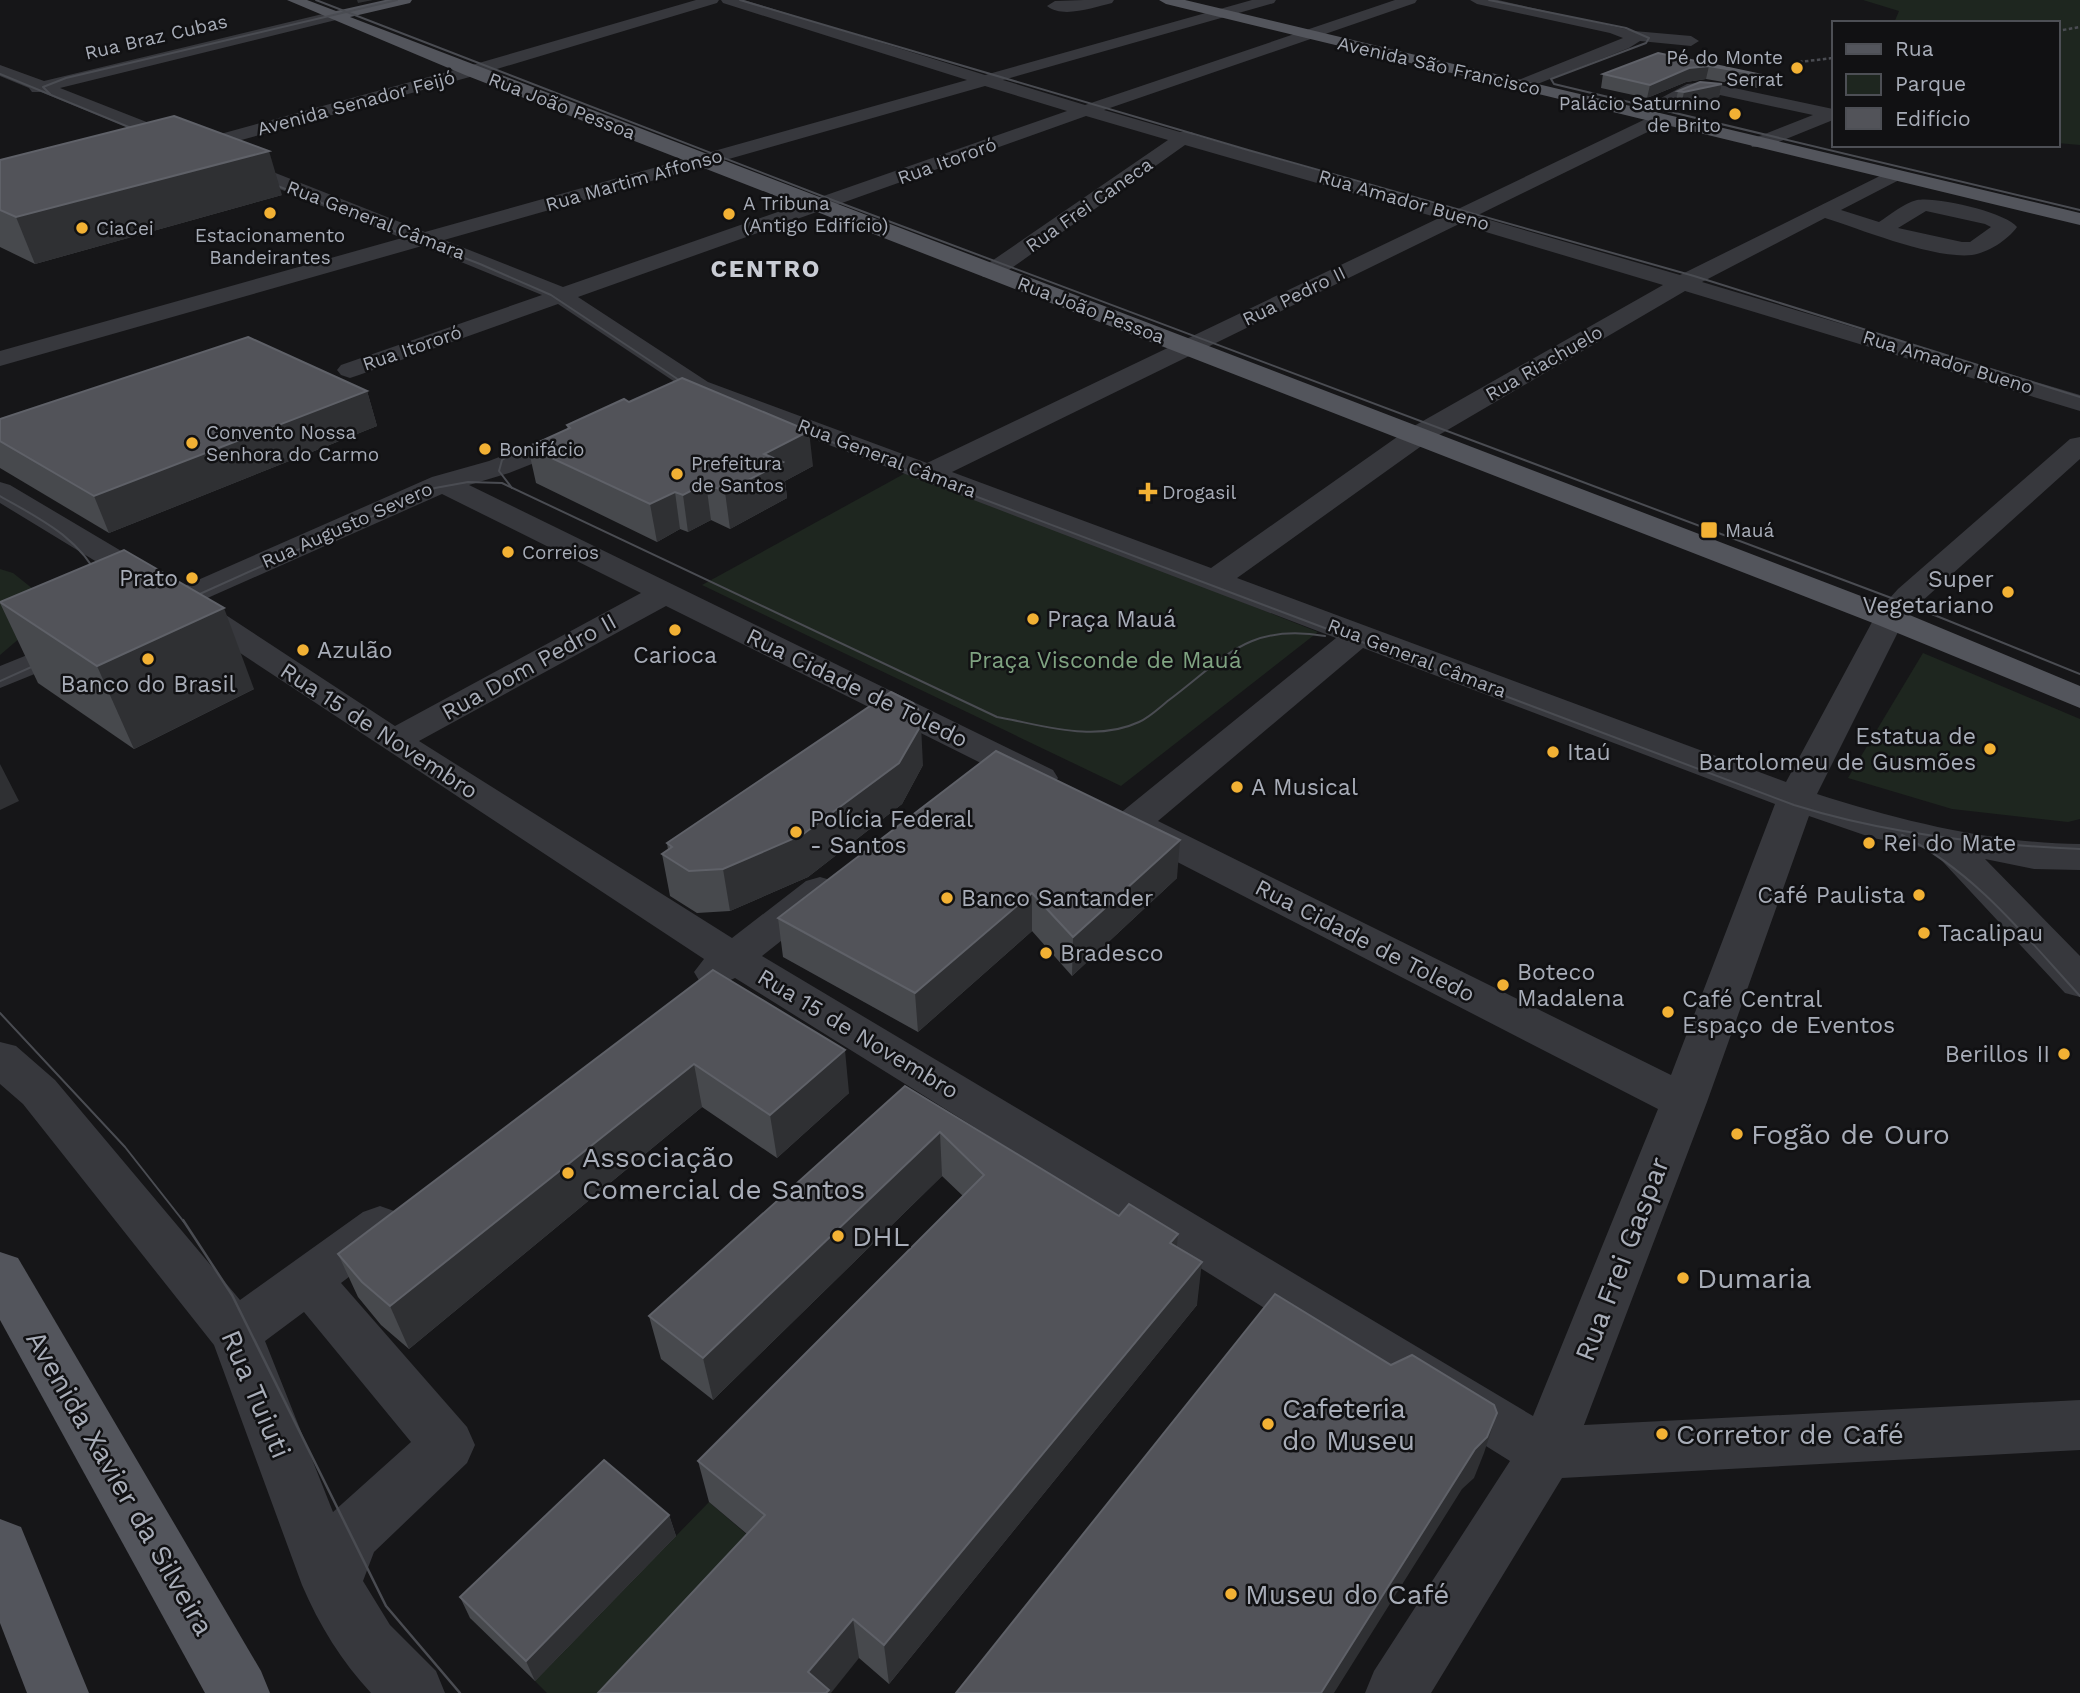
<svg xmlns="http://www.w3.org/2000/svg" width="2080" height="1693" viewBox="0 0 2080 1693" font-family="'Work Sans',sans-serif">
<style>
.green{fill:#1e261f}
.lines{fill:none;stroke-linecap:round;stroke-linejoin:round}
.minor{fill:#37383d;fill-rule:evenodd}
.major{fill:#53555c;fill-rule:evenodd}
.tram-far1{stroke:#4a4c52;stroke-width:2}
.tram{stroke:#4a4c52;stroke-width:2.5}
.rail{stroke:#4a4c52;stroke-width:2.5;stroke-dasharray:3.5 2.5;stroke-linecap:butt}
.wall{fill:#47494d}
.shaded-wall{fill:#2f3033}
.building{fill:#525359;stroke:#5f6168;stroke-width:2}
.poi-dot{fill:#f2b134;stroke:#111113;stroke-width:2.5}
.labels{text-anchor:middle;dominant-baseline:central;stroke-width:5;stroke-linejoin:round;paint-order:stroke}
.far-street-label{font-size:19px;fill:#a8adb8;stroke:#111113}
.far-poi-label{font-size:19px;fill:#a8adb8;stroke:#111113;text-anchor:start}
.poi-label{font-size:23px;fill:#a8adb8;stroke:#111113;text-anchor:start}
.park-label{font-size:23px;fill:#7fa381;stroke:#111113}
.street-label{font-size:23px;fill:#a8adb8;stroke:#111113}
.far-district-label{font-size:24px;font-weight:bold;letter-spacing:2px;fill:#c9ccd4;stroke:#111113}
.near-poi-label{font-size:28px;fill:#a8adb8;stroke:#111113;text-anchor:start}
.near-street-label{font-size:28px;fill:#a8adb8;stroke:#111113}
</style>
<rect width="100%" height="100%" fill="#161618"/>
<!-- green -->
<g class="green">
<polygon points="1863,0 2080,0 2080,145 2057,143 2057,23 1894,23 1899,11"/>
<polygon points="911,470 1318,632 1121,786 702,585"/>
<polygon points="0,569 13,573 33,589 21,637 0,655"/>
<polygon points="1923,653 2080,719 2080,819 2068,822 1952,809 1848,778"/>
<polygon points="709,1502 773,1557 649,1693 547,1693 535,1681"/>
</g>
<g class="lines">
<!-- minor -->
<g class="minor">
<path d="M696 0H719L717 3 477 75 212 148 425 232 967 80 723 3 721 0H744L985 75 1252 0H1276L1274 3 1003 80 1085 105 1395 0H1417L1415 3 1104 110 1180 132H1192L1194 135 1456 210 1654 115H1666L1669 119 1666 123 1476 216 1680 275 1894 169 1901 171 1904 175 1901 179 1841 210 1879 222C1890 215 1904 203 1917 200 1935 196 2006 212 2017 227 2008 240 1987 253 1972 255 1933 259 1863 230 1825 218L1702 282 2080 395V411L1685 291 1427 442 1237 578 1786 782 1878 611 1898 589 2070 439 2080 437V459L1920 603 1903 622 1817 794C1902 821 1990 843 2080 844V870L2034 869 1985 859 2080 956V997L2065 993 1931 849 1873 838 1809 816 1707 1102 1584 1425 2080 1400V1450L1562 1478 1431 1693H1365L1374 1671 1510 1461 735 978 715 987 700 982 694 972 704 959 178 612 160 618 149 615 144 608 149 601 156 598 0 503V482L10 485 182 587 432 477 489 461 570 429 580 427 590 429 594 435 590 441 509 473 469 485 1053 770 1058 778 1053 786 1040 789 1027 786 666 606 419 741 732 938 806 881 820 877 834 881 840 890 834 899 762 956 1533 1416 1658 1109 1119 832 1112 823 1118 815 1336 638 690 392 558 304 359 375 350 378 341 375 337 370 341 365 542 295 422 246 0 366V351L402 238 192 154H177L174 150 176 147 41 92H32L29 88 0 76V65L44 81 335 11 340 13 343 16 340 19 60 88 195 141 465 67ZM985 86 1067 111 563 287 444 240ZM1086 116 1168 140 983 267 980 272 983 277H999L1185 145 1439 218 927 463 708 382 578 297ZM1926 211 1985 224 1991 227 1970 242H1962L1898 228ZM1459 224 1663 285 1407 430 1211 568 952 472ZM442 494 641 593 395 726 203 600ZM1363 648 1775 804 1671 1075 1158 821Z"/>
<path d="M1084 0H1114L1112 3C1094 7 1063 19 1047 6L1055 1Z"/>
<polygon points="1470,0 1498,0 1634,31 1691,36 1699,41 1691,46 1640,41 1629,48 1522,90 1513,85 1516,81 1623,38 1610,33 1477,4"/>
<polygon points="1706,82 1833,109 1833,120 1766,147 1752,147 1750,143 1752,139 1813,115 1706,92 1696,93 1670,103 1661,98 1687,84"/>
<polygon points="77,635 89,638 93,645 89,652 0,688 0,666"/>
<path d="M0 1042 16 1046 55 1080 240 1300 363 1212 380 1206 397 1212 405 1226 397 1240 341 1283 467 1427 475 1445 467 1463 374 1552 363 1581 390 1625 436 1671 445 1693H371C342 1662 319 1625 302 1585L214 1345 23 1104 0 1084ZM304 1312 411 1442 333 1512 265 1341Z"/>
</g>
<!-- major -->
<g class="major">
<polygon points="287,0 307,0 336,11 385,0 412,0 410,3 350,17 1900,611 2080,686 2080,708 1878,625 465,75"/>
<polygon points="1159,0 1185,0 2080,213 2080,225 1166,4"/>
<polygon points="0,1252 18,1258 261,1671 270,1693 205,1693 0,1320"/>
<polygon points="0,1519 21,1527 89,1693 27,1693 0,1623"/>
</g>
<!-- tram-far1 -->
<g class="tram-far1">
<polyline points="316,0 835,201 1902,602 2080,674"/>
<polyline points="740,0 1248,150 1694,276 2080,397"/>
<polyline points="1489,0 1626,28 1649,38 1646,43 1551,79 1554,84 2080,210"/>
<polyline points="0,74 148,135"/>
<polyline points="50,94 43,87 66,78 397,0"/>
<polyline points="262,180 480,264 551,295 694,390"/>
<path d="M792 427 1794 805C1886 834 1984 845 2080 849"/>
<polyline points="512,488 499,471 502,460 518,450 561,434"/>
<path d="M0 496C40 519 79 537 100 580"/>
<path d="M182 602 435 488 468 482 502 483 997 717C1043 725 1094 743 1139 722 1150 717 1160 707 1169 700 1226 657 1248 623 1325 636"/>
<polyline points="0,681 47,660"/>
<path d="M1902 835C1976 873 2025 936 2080 996"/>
<polyline points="0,1013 125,1147 184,1222"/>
</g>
<!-- tram -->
<polyline class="tram" points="183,1220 232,1295 386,1606 460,1693"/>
<!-- rail -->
<g class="rail">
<polyline points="2057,31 2080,27"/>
<polyline points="1799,62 1833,58"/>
</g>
</g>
<!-- wall -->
<g class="wall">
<polygon points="1658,53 1762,75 1758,88 1706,79 1686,82 1647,98 1601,88 1603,74"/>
<polygon points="1722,84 1719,97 1681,106 1675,105 1678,91"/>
<polygon points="0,160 282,195 35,264 0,247"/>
<polygon points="367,391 377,426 109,533 0,468 0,419"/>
<polygon points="629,402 813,466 785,481 787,498 730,529 711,520 688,532 680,529 657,542 536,483 528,447 568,430 567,425"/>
<polygon points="0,603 254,689 134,749 38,683"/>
<polygon points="923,765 902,804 808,877 730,911 697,913 670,896 662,854 668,850 667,843"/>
<polygon points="1177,878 1072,976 1032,931 918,1032 783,957 778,918"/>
<polygon points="713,970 849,1093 777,1158 702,1107 409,1349 381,1325 358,1297 338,1254"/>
<polygon points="905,1086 1119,1216 1177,1247 1197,1305 889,1684 859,1658 747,1534 709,1502 698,1461 963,1196 942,1176 713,1400 661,1359 649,1316"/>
<polygon points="669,1515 676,1536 535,1681 470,1618 460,1597"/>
</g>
<!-- shaded-wall -->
<g class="shaded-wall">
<polygon points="357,0 373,0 358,3"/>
<polygon points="1709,66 1706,79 1686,82 1647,98 1650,85 1689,68"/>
<polygon points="1722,84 1719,97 1681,106 1684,92"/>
<polygon points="269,151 282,195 35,264 16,217"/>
<polygon points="367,391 377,426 109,533 94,496"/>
<polygon points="809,431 813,466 785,481 787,498 730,529 725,492 764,454"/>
<polygon points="706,483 711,520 688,532 683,495"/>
<polygon points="675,492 680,529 657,542 650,504"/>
<polygon points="224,608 254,689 134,749 97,666"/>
<polygon points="921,725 923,765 902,804 808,877 730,911 723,869"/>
<polygon points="0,764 19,801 0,810"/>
<polygon points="1180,840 1177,878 1072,976 1073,937"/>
<polygon points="1032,893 1032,931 918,1032 915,993"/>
<polygon points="845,1050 849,1093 777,1158 770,1115"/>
<polygon points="694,1064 702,1107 409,1349 390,1306"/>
<polygon points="940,1132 942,1176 713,1400 703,1358"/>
<polygon points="1178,1234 1174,1277 1170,1243"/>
<polygon points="1202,1262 1197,1305 889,1684 884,1645"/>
<polygon points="1497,1413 1484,1453 1474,1478 1462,1489 1334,1693 1321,1693"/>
<polygon points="669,1515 676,1536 535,1681 526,1661"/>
<polygon points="853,1619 859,1658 831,1693 812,1693 808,1672"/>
</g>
<!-- building -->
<g class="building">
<polygon points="1658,53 1762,75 1709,66 1689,68 1650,85 1603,74"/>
<polygon points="1700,82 1722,84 1684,92 1678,91"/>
<polygon points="174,116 269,151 16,217 0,210 0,160"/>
<polygon points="248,337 367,391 94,496 0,441 0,419"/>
<polygon points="682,378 809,431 764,454 783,462 725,492 706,483 683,495 675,492 650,504 528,447 570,428 567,425 624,399 629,402"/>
<polygon points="124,550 224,608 97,666 0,602"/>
<polygon points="891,692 913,703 918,709 921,725 899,763 802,835 723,869 689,871 662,854 672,847 667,843"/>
<polygon points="996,751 1180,840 1073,937 1032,893 915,993 778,918"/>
<polygon points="713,970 845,1050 770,1115 694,1064 390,1306 362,1282 338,1254"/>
<polygon points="905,1086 1119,1216 1129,1204 1178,1234 1170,1243 1202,1262 884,1645 853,1619 808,1672 829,1690 826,1693 598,1693 765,1515 698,1461 984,1175 940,1132 703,1358 649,1316"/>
<polygon points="1275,1294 1391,1365 1412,1355 1494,1405 1497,1413 1487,1437 1475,1449 1321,1693 956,1693"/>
<polygon points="604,1460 669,1515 526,1661 460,1597"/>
</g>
<!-- markers -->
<g class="poi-dot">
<circle cx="1797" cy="68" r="7"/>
<circle cx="1735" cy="114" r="7"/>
<circle cx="270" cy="213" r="7"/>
<circle cx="729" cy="214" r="7"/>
<circle cx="82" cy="228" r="7"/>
<circle cx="192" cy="443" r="7"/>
<circle cx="485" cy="449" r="7"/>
<circle cx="677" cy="474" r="7"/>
<path d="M1144.5 481.5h7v7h7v7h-7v7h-7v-7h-7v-7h7z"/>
<rect x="1700" y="521" width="18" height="18" rx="3.5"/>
<circle cx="508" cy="552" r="7"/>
<circle cx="192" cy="578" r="7"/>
<circle cx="2008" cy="592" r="7"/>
<circle cx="1033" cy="619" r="7"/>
<circle cx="675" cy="630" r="7"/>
<circle cx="303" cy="650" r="7"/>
<circle cx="148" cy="659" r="7"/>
<circle cx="1990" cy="749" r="7"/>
<circle cx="1553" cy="752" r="7"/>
<circle cx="1237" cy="787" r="7"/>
<circle cx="796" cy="832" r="7"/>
<circle cx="1869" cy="843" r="7"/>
<circle cx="1919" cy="895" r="7"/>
<circle cx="947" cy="898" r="7"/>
<circle cx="1924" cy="933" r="7"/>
<circle cx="1046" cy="953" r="7"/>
<circle cx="1503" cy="985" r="7"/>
<circle cx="1668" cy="1012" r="7"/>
<circle cx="2064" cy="1054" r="7"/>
<circle cx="1737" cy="1134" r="7"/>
<circle cx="568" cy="1173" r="7"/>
<circle cx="838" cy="1236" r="7"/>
<circle cx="1683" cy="1278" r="7"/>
<circle cx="1268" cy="1424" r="7"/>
<circle cx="1662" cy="1434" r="7"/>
<circle cx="1231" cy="1594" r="7"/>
</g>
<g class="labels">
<!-- far-street labels -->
<g class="far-street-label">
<text transform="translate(156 37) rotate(-13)">Rua Braz Cubas</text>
<text transform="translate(1439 66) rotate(13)">Avenida São Francisco</text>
<text transform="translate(356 103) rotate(-15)">Avenida Senador Feijó</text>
<text transform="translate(562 106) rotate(21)">Rua João Pessoa</text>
<text transform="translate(947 161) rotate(-20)">Rua Itororó</text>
<text transform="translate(634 180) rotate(-16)">Rua Martim Affonso</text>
<text transform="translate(1404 200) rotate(16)">Rua Amador Bueno</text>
<text transform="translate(1089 205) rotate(-35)">Rua Frei Caneca</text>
<text transform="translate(376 220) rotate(21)">Rua General Câmara</text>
<text transform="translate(1294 296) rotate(-26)">Rua Pedro II</text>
<text transform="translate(1091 310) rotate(21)">Rua João Pessoa</text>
<text transform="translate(412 348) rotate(-19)">Rua Itororó</text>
<text transform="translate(1948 362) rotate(17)">Rua Amador Bueno</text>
<text transform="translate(1544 363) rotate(-30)">Rua Riachuelo</text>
<text transform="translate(887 458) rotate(21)">Rua General Câmara</text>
<text transform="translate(347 525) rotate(-24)">Rua Augusto Severo</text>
<text transform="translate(1417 658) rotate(21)">Rua General Câmara</text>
</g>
<!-- far-poi labels -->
<g class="far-poi-label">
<text x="1783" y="57" text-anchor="end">Pé do Monte<tspan x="1783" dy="22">Serrat</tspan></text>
<text x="1721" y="103" text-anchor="end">Palácio Saturnino<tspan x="1721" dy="22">de Brito</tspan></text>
<text x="743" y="203">A Tribuna<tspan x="743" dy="22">(Antigo Edifício)</tspan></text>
<text x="96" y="228">CiaCei</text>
<text x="270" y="235" text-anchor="middle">Estacionamento<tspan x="270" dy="22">Bandeirantes</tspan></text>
<text x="206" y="432">Convento Nossa<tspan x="206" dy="22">Senhora do Carmo</tspan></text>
<text x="499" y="449">Bonifácio</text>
<text x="691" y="463">Prefeitura<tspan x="691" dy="22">de Santos</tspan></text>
<text x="1162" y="492">Drogasil</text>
<text x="1725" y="530">Mauá</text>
<text x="522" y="552">Correios</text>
</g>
<!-- poi labels -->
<g class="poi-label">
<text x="178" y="578" text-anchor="end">Prato</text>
<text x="1994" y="579" text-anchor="end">Super<tspan x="1994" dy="26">Vegetariano</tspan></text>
<text x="1047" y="619">Praça Mauá</text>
<text x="317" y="650">Azulão</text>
<text x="675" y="655" text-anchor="middle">Carioca</text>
<text x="148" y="684" text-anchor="middle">Banco do Brasil</text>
<text x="1976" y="736" text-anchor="end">Estatua de<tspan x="1976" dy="26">Bartolomeu de Gusmões</tspan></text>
<text x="1567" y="752">Itaú</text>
<text x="1251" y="787">A Musical</text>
<text x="810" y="819">Polícia Federal<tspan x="810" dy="26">- Santos</tspan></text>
<text x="1883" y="843">Rei do Mate</text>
<text x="1905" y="895" text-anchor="end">Café Paulista</text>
<text x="961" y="898">Banco Santander</text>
<text x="1938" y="933">Tacalipau</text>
<text x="1060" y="953">Bradesco</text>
<text x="1517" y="972">Boteco<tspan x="1517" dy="26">Madalena</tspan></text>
<text x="1682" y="999">Café Central<tspan x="1682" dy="26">Espaço de Eventos</tspan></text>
<text x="2050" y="1054" text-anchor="end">Berillos II</text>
</g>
<!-- park labels -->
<g class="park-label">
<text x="1105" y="660">Praça Visconde de Mauá</text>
</g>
<!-- street labels -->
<g class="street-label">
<text transform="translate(529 667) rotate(-29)">Rua Dom Pedro II</text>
<text transform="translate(857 688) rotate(26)">Rua Cidade de Toledo</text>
<text transform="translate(379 731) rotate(33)">Rua 15 de Novembro</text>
<text transform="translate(1365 941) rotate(27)">Rua Cidade de Toledo</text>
<text transform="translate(858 1034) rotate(31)">Rua 15 de Novembro</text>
</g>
<!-- far-district labels -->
<g class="far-district-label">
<text x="766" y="269">CENTRO</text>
</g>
<!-- near-poi labels -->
<g class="near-poi-label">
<text x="1751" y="1134">Fogão de Ouro</text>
<text x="582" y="1157">Associação<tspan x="582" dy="32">Comercial de Santos</tspan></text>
<text x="852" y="1236">DHL</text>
<text x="1697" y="1278">Dumaria</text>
<text x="1282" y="1408">Cafeteria<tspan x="1282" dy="32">do Museu</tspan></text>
<text x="1676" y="1434">Corretor de Café</text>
<text x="1245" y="1594">Museu do Café</text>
</g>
<!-- near-street labels -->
<g class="near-street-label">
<text transform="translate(1622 1259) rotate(-69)">Rua Frei Gaspar</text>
<text transform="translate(256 1394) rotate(67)">Rua Tuiuti</text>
<text transform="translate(120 1483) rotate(60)">Avenida Xavier da Silveira</text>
</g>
</g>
<!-- legend -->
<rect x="1832" y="21" width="228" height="126" fill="#111113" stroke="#4d4f55" stroke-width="2"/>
<rect x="1846" y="44" width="35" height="10" fill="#53555c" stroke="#4d4f55" stroke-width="2"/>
<text x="1895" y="56" font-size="21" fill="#a8adb8">Rua</text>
<rect x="1846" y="74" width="35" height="21" fill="#1e261f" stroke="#4d4f55" stroke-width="2"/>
<text x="1895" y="91" font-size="21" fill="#a8adb8">Parque</text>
<rect x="1846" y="108" width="35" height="21" fill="#525359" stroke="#4d4f55" stroke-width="2"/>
<text x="1895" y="126" font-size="21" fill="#a8adb8">Edifício</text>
</svg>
